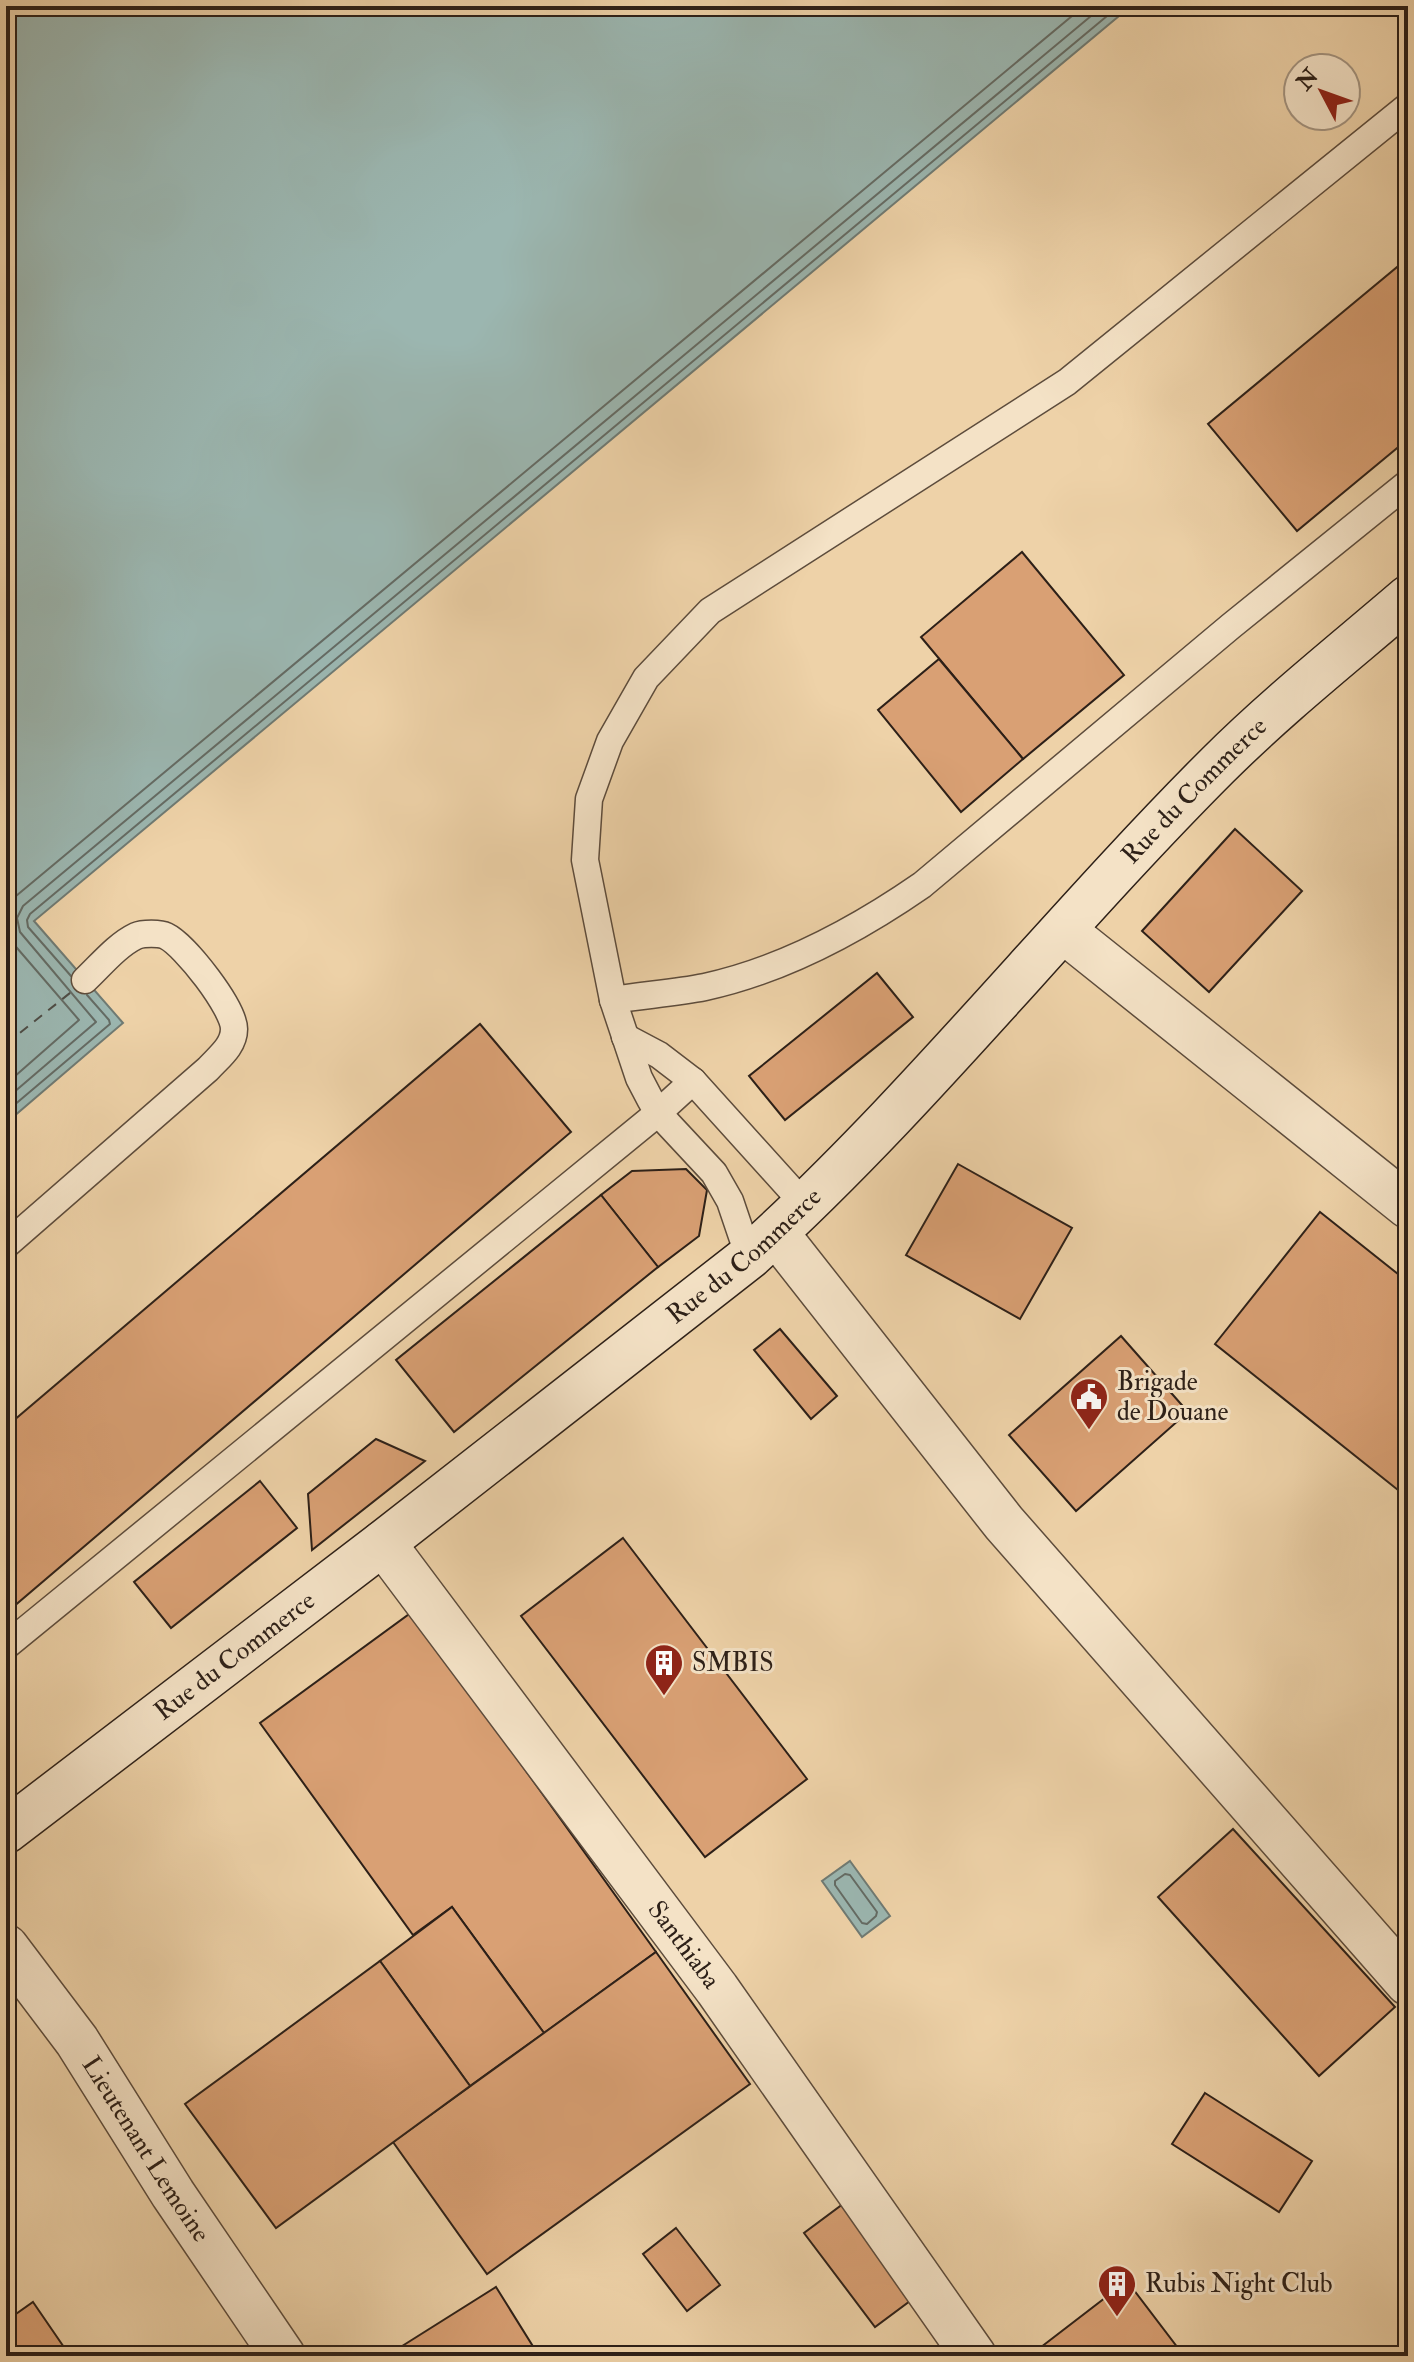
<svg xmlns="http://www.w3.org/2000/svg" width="1414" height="2362" viewBox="0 0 1414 2362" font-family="'IM FELL Double Pica',serif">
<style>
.water{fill:#9bb6b0;stroke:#6f7a73;stroke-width:2}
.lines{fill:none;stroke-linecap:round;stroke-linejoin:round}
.shore{stroke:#646b64;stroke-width:2}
.ferry{stroke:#4e4d46;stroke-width:2;stroke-dasharray:10 8;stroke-linecap:butt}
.building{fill:#d9a074;stroke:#2d2018;stroke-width:2}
.lane-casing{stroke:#5d4c3c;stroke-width:29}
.street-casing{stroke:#5d4c3c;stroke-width:47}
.secondary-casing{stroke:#2d2018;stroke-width:47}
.lane{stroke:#f4e2c6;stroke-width:26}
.street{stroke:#f4e2c6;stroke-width:44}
.secondary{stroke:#f4e2c6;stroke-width:44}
.labels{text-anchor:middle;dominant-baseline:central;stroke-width:6;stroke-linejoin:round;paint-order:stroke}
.street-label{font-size:26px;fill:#2d2018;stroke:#f4e2c6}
.poi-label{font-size:26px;fill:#2d2018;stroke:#f4e2c6;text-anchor:start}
</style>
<rect width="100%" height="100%" fill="#eed2a8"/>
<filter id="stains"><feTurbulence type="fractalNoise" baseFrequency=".0025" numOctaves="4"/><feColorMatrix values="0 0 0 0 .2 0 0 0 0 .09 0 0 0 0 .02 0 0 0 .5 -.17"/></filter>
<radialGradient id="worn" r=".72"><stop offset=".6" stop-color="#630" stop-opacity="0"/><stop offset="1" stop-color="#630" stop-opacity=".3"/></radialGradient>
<!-- water -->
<g class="water">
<polygon points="6,6 1131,6 34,921 123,1023 6,1123"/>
<polygon points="850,1861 890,1916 862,1937 822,1881"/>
</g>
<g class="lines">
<!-- shore -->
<g class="shore">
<polyline points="6,912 16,896 1084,6"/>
<polyline points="6,931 11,941 79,1020 6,1084"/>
<polyline points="71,976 28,927 27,920 30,914 1119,6"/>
<polyline points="6,1099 96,1022 20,932 17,918 23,906 1103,6"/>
<polyline points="6,1112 110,1024 109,1020 87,995"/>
<polygon points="845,1874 850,1875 877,1912 876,1916 867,1924 862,1923 835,1885 835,1881"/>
</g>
<!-- ferry -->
<polyline class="ferry" points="6,1044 75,989"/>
</g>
<!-- building -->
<g class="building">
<polygon points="1408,258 1408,439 1297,531 1208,424"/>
<polygon points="1022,552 1124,675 1023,759 921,637"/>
<polygon points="939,659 1023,759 961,812 878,710"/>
<polygon points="1235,829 1302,891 1209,992 1142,931"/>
<polygon points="877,973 913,1017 785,1120 749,1076"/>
<polygon points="480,1024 571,1132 6,1613 6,1427"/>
<polygon points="958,1164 1072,1228 1020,1319 906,1255"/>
<polygon points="686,1169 707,1190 699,1236 658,1267 601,1195 632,1171"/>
<polygon points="601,1195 658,1267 454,1432 396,1360"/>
<polygon points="1320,1212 1408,1282 1408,1498 1215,1344"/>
<polygon points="780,1329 837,1396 811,1419 754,1350"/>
<polygon points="1121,1336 1188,1412 1076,1511 1009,1435"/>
<polygon points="376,1439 425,1461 312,1550 308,1494"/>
<polygon points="260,1481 297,1528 171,1628 134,1582"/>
<polygon points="623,1538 807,1779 705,1857 521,1616"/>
<polygon points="412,1612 656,1952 544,2033 452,1907 413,1935 260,1723"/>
<polygon points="1233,1829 1395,2007 1319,2076 1158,1897"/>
<polygon points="452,1907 544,2033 470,2086 380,1961"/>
<polygon points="656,1952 750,2084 487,2274 393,2142"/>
<polygon points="380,1961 470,2086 276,2228 185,2104"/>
<polygon points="1205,2093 1312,2161 1279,2212 1172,2144"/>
<polygon points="843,2204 914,2298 875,2327 804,2233"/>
<polygon points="676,2228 720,2285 687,2311 643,2254"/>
<polygon points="1127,2281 1184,2356 1033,2356 1032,2354"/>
<polygon points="496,2287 539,2356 404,2356 399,2348"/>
<polygon points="33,2302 70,2356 6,2356 6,2321"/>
</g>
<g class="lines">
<!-- lane casing -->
<g class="lane-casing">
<g id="lane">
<path d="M613 1000C644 995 675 993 705 987 783 970 857 930 922 885L1231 626 1408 483"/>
<polyline points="625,1037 659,1055 693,1081 805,1205"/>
<path d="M6 1245 208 1069C219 1057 234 1046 234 1029 234 1008 185 945 166 936 160 933 143 933 136 936 117 945 100 966 85 980"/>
<polyline points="749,1257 730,1201 714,1173 658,1113 650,1099 639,1078 613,1000 585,860 589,799 610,741 646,678 710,611 1067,382 1408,106"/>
<polyline points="6,1646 658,1113 693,1081"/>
</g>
</g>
<!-- street casing -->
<g class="street-casing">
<g id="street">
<polyline points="1064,931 1408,1206"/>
<polyline points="776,1233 1004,1523 1408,1983"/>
<path id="s1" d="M383 1543 717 1989 974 2356"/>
<path id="s2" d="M6 1947 77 2041 173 2194 283 2356"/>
</g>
</g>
<!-- secondary casing -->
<g class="secondary-casing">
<g id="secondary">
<path id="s3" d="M6 1831 383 1543 749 1257C917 1105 1057 926 1217 766 1277 706 1344 653 1408 598"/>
</g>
</g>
<!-- lane -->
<use href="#lane" class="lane"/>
<!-- street -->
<use href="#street" class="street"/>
<!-- secondary -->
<use href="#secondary" class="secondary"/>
</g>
<!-- icons -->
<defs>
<g id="civic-pin" transform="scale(2)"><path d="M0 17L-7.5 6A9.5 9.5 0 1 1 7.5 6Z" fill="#8f2418" stroke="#f4e2c6"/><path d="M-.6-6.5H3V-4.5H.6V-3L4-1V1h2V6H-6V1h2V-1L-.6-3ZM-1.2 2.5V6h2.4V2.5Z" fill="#fff"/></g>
<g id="building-pin" transform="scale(2)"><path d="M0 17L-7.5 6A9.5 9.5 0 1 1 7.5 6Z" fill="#8f2418" stroke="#f4e2c6"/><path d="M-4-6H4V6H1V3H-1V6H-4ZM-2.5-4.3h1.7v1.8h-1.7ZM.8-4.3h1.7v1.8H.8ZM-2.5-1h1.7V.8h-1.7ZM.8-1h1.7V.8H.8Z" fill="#fff"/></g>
</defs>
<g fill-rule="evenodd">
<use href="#civic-pin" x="1089" y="1397"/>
<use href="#building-pin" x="664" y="1663"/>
<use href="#building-pin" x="1117" y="2284"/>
</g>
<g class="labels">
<!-- street labels -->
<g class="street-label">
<text stroke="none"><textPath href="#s3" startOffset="1584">Rue du Commerce</textPath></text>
<text stroke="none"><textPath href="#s3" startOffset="936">Rue du Commerce</textPath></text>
<text stroke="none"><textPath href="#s3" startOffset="288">Rue du Commerce</textPath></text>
<text stroke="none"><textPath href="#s1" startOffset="502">Santhiaba</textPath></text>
<text stroke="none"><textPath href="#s2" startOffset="246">Lieutenant Lemoine</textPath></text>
</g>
<!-- poi labels -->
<g class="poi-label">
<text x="1117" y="1382">Brigade<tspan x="1117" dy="30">de Douane</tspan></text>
<text x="692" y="1663">SMBIS</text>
<text x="1145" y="2284">Rubis Night Club</text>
</g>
</g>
<!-- margin -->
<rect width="1414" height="2362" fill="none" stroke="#eed2a8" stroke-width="32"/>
<rect x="8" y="8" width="1398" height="2346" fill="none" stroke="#2d2018" stroke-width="4"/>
<rect x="16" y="16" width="1382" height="2330" fill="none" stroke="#2d2018" stroke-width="2"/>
<!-- north arrow -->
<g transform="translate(1322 92) rotate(311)"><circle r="38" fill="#f4e2c6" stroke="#a49480" stroke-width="2"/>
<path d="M0-6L14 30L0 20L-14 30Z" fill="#8f2418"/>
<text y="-12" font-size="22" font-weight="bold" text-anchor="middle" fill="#2d2018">N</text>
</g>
<rect width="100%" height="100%" filter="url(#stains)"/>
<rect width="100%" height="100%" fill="url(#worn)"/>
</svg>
